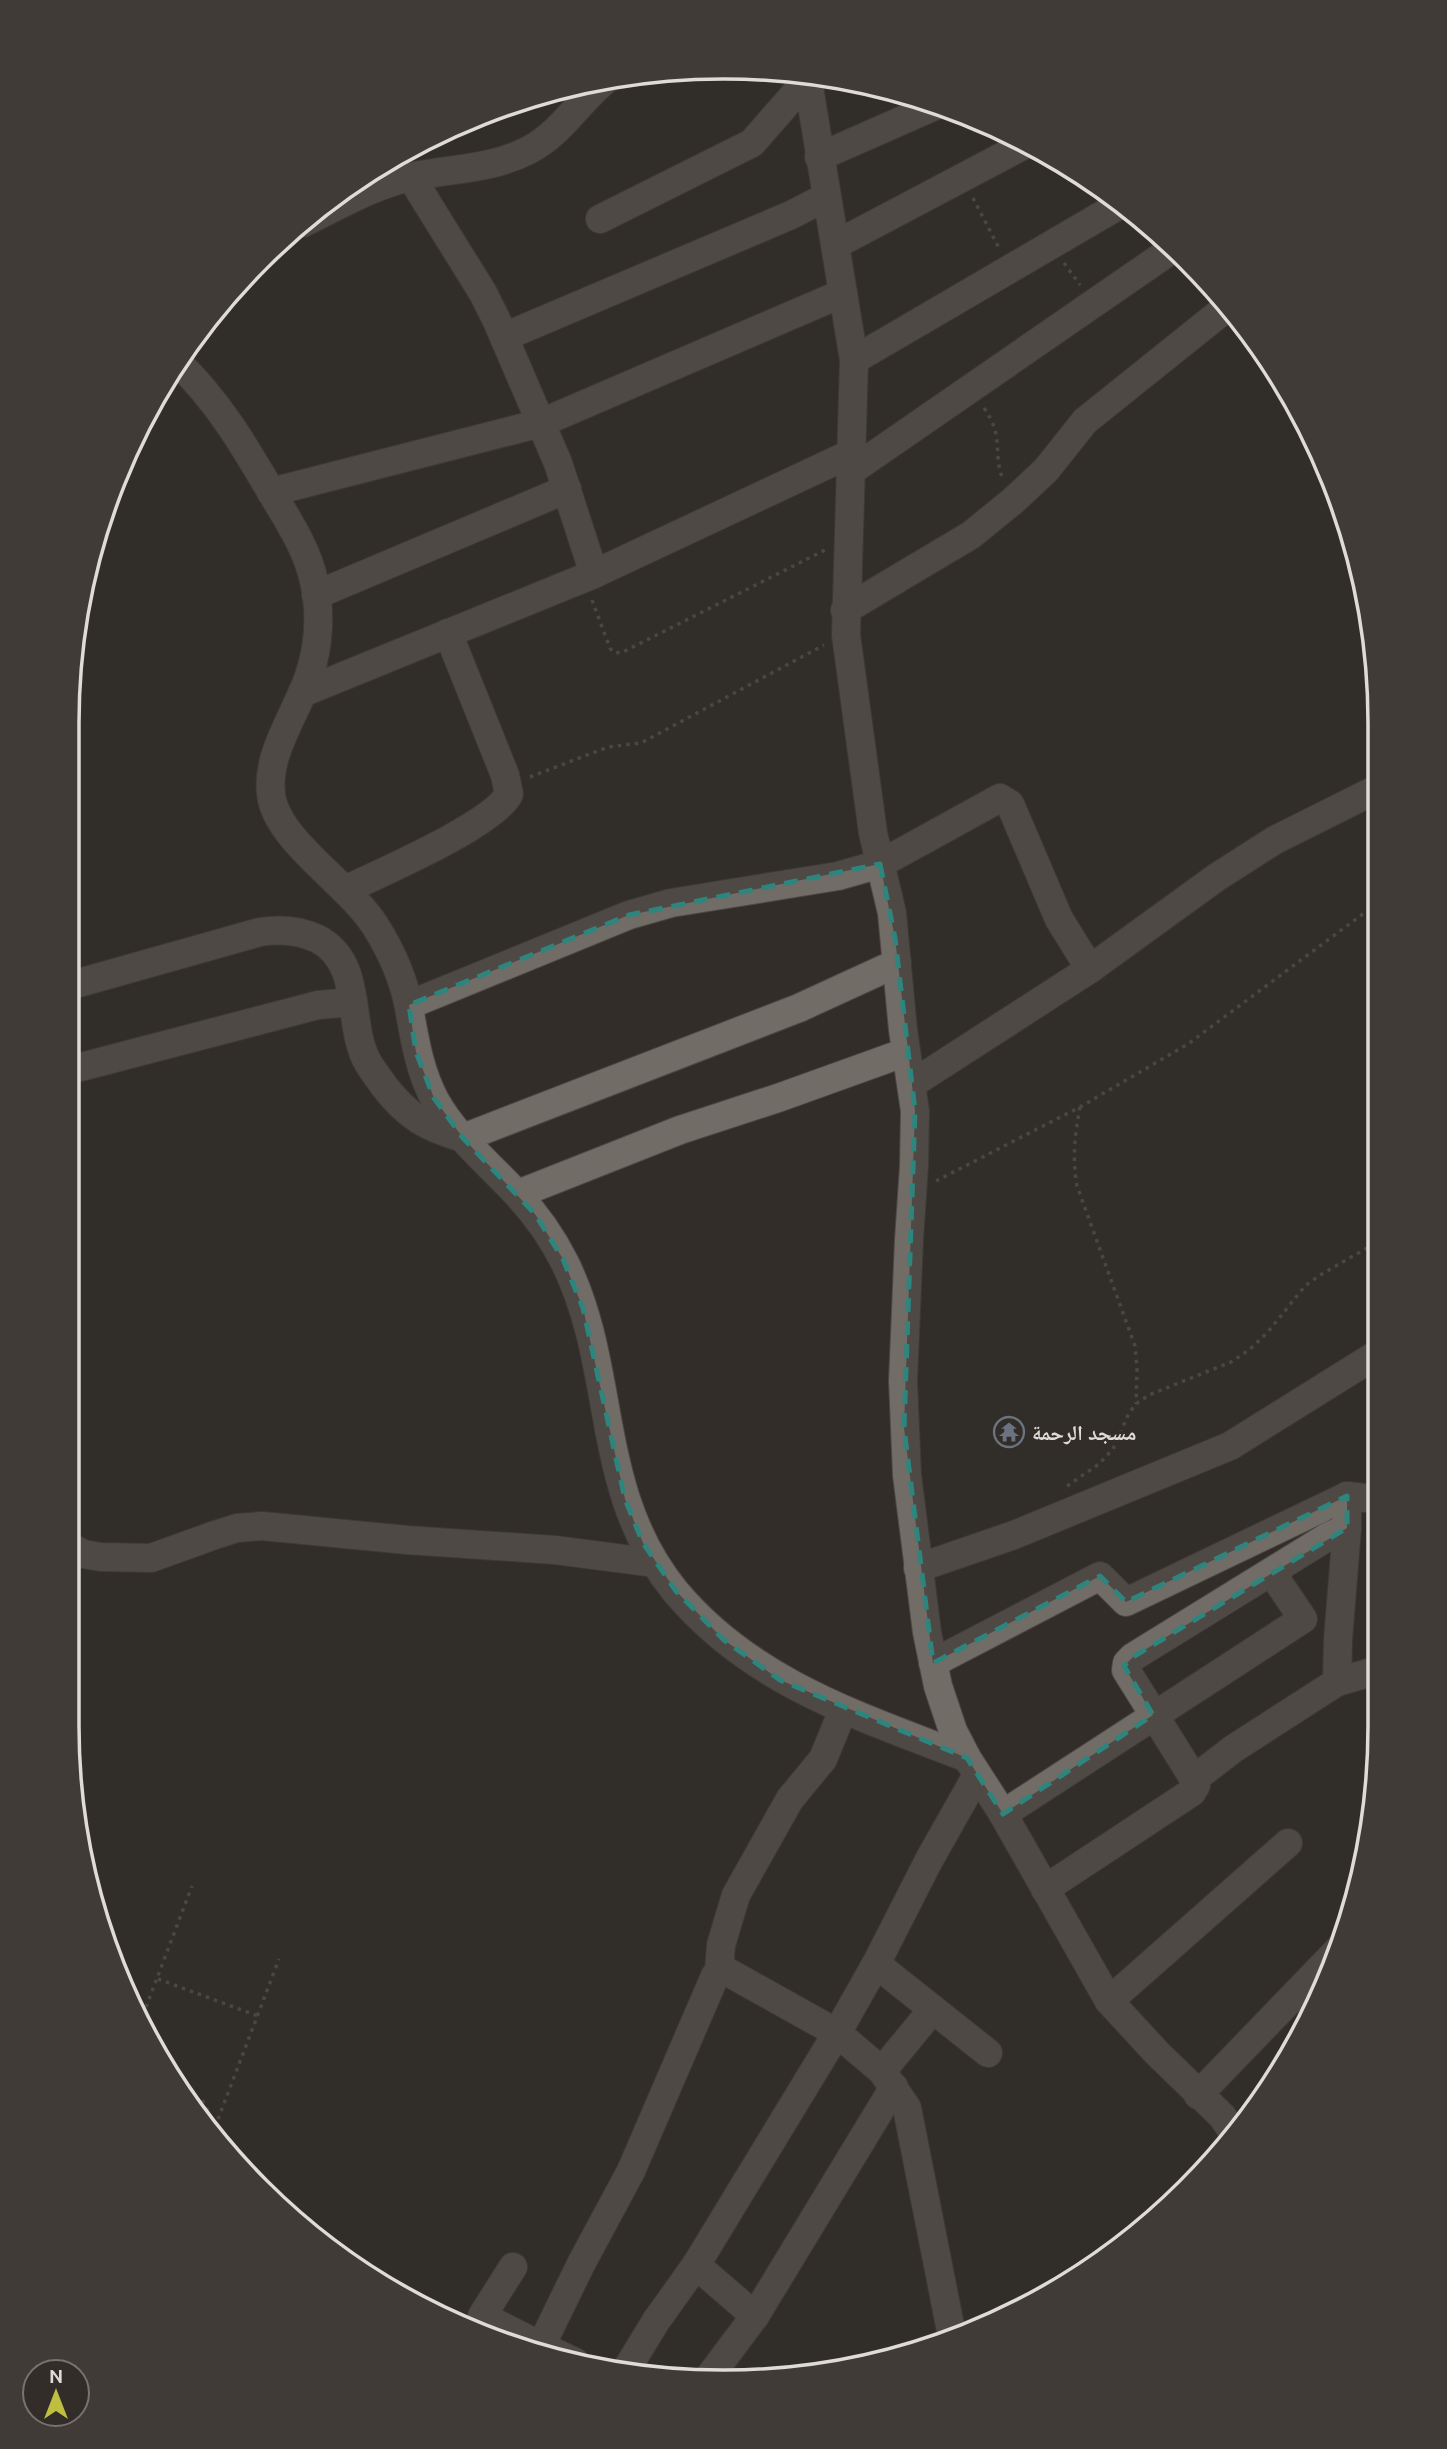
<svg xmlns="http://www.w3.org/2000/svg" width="1447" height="2449" viewBox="0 0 1447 2449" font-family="Ubuntu,'Noto Naskh Arabic',sans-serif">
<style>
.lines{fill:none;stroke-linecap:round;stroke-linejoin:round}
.minor-casing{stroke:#4d4845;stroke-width:30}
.path{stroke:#696460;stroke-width:3.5;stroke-dasharray:3.5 5;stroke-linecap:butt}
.minor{stroke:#726c67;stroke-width:28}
.marked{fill:none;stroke:#2e857e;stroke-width:5;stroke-dasharray:14 9;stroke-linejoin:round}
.labels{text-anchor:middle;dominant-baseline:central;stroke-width:7;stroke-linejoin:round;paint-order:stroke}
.poi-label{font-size:21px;font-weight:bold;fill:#dedbd8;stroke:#322d28;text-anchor:start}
.rim{fill:none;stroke:#dedbd8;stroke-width:3.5}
</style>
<rect width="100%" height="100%" fill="#322d28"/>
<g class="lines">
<!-- minor casing -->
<g class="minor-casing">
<g id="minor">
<polyline points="807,75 854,360 846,635 873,833 892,913 903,1030 915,1111 914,1166 909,1240 903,1381 907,1475 927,1632 938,1686 953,1731 967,1758 1003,1814 1109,2001 1157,2053 1222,2116 1233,2132"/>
<polyline points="819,157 937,105"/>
<polyline points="411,177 483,293 497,321 558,463 594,574 852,453"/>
<polyline points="600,219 752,143 808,79 816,76"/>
<path d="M303 223C338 206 371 186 410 177 452 168 490 170 529 150 562 133 580 99 608 78"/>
<polyline points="835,245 1026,144"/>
<polyline points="504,337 791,215 826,197"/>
<polyline points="854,360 1121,204"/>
<path d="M176 361C217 399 245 447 273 495 289 522 307 549 314 581 321 612 319 646 309 676 296 715 263 757 272 800 282 844 351 886 376 927 391 951 404 980 409 1008 415 1040 419 1070 435 1100 455 1136 487 1162 515 1192 535 1213 552 1237 565 1263 618 1371 593 1490 675 1591 752 1683 859 1716 967 1758"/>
<polyline points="851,471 1174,248"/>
<polyline points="271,492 541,423 843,293"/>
<polyline points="316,595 567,489"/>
<polyline points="845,610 971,535 1014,500 1046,470 1085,421 1226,308"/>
<polyline points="302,693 594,574"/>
<path d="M345 890C380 873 493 825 509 794L505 775 448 633"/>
<path d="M68 986 260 932C280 929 299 930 318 939 363 963 347 1020 366 1059 371 1069 378 1077 384 1086 408 1117 426 1127 463 1138L799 1008 897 963"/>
<polyline points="409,1005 629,915 671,903 838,876 880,864 1000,798 1010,804 1059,919 1090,969"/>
<polyline points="81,1067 318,1005 353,1002"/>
<polyline points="912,1084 1090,969 1217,877 1275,840 1379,788"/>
<polyline points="518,1194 680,1130 778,1098 906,1052"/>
<polyline points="1347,1496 1347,1528 1329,1536 1133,1657 1127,1663 1126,1670 1194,1779 1233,1749 1337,1682 1379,1670"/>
<polyline points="67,1545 83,1554 101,1557 151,1558 215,1535 237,1528 262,1526 407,1540 555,1550 655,1563"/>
<polyline points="918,1568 1014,1535 1230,1446 1379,1353"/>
<polyline points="933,1663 1100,1576 1126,1602 1347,1496 1364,1498 1379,1497"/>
<polyline points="1337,1682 1338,1640 1347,1528"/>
<polyline points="1003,1814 1303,1619 1272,1573"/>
<polyline points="1045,1889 1192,1792 1196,1785 1194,1779"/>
<polyline points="876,1964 988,2053"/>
<polyline points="719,1972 721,1945 736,1895 790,1799 823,1759 843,1710"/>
<polyline points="1109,2001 1288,1843"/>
<polyline points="882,2071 933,2009"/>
<polyline points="1198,2095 1340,1948"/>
<polyline points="696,2265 755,2316"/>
<polyline points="513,2267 482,2316 541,2346"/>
<polyline points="575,2362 541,2346 581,2264 631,2171 715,1976 719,1972 726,1971 837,2033 882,2071 907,2108 952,2336"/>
<polyline points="628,2367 656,2321 696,2265 837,2033 876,1964 929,1860 977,1775"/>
<polyline points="710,2376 755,2316 894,2087"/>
</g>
</g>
<!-- path -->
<g class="path">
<polyline points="973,198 1000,250"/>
<polyline points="1064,263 1080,285"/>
<path d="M984 408C1005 438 992 451 1003 480"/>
<polyline points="592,600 610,648 613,652 621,653 825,550"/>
<polyline points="530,777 608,747 641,743 824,645"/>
<path d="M1080 1107C1075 1134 1072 1158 1077 1186L1135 1346 1137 1369 1136 1404"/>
<polyline points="936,1181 1080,1107 1188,1044 1379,902"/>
<polyline points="1067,1486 1099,1464 1113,1449 1129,1413 1136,1404 1149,1395 1231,1362 1249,1350 1267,1333 1305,1286 1320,1275 1379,1241"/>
<polyline points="158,1979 258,2016"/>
<polyline points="143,2015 192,1886"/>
<polyline points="186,2095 202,2100 209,2112 213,2127"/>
<polyline points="212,2135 279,1959"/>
</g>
<!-- minor -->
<use href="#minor" class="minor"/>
</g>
<!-- marked area -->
<path d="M0 0H1447V2449H0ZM880 864 895 938 915 1111 904 1428 933 1663 1100 1576 1126 1602 1347 1496V1528L1133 1657 1124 1666 1153 1715 1003 1814 967 1758 780 1680 724 1640 676 1591 643 1543 625 1499 583 1308 563 1259 535 1214 463 1138 434 1098 416 1052 409 1005 629 915Z" fill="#322d28" fill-opacity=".55" fill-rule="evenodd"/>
<path class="marked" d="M880 864 895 938 915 1111 904 1428 933 1663 1100 1576 1126 1602 1347 1496V1528L1133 1657 1124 1666 1153 1715 1003 1814 967 1758 780 1680 724 1640 676 1591 643 1543 625 1499 583 1308 563 1259 535 1214 463 1138 434 1098 416 1052 409 1005 629 915Z"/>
<!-- icons -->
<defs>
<g id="temple-ring" transform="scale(1.575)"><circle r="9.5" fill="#322d28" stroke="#6b7280" stroke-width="1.5"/><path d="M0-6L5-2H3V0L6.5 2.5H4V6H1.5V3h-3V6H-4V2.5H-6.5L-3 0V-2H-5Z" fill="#6b7280"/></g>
</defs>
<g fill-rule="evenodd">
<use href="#temple-ring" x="1009" y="1432"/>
</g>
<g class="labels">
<!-- poi labels -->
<g class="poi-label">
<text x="1032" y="1432">مسجد الرحمة</text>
</g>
</g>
<!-- crop -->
<path d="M0 0H1447V2449H0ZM723 79H724A644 644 0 0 1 1368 723V1726A644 644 0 0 1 724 2370H723A644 644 0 0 1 79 1726V723A644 644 0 0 1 723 79Z" fill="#403b36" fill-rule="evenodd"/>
<path class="rim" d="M723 79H724A644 644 0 0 1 1368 723V1726A644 644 0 0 1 724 2370H723A644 644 0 0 1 79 1726V723A644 644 0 0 1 723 79Z"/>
<!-- north arrow -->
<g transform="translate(56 2393)"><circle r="33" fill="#322d28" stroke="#77736e" stroke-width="2"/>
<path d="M0-5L12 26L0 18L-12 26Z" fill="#bfbe41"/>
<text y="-10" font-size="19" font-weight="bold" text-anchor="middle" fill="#dedbd8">N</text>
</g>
</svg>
